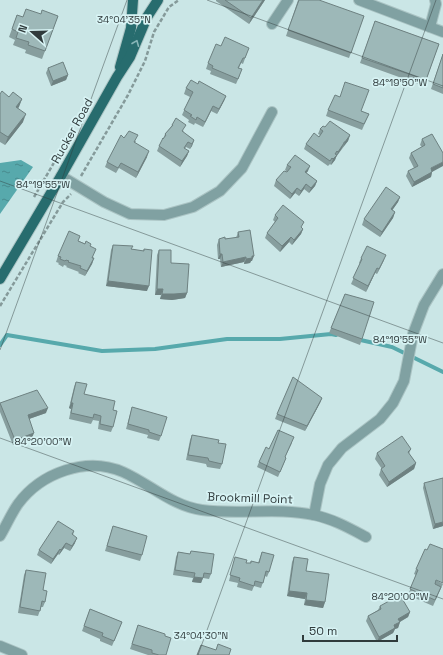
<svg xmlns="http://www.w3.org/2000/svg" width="443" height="655" viewBox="0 0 443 655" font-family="'Space Grotesk',sans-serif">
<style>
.water{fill:url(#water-ripples)}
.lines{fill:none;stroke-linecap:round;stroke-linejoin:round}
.stream{stroke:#57a9ac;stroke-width:4}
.minor-casing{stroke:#abc4c4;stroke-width:12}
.major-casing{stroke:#abc4c4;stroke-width:12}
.path{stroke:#859a9a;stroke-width:2.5;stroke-dasharray:4 2;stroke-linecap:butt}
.minor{stroke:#80a1a2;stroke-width:10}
.major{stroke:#276c6e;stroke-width:10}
.wall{fill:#879e9e}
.shaded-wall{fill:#6e8181}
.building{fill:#9db8b8;stroke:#6e8181}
.oneway{stroke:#88b6b8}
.ticks{fill:none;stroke:#303b3c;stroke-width:1;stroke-opacity:0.45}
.labels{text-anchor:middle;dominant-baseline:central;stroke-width:3.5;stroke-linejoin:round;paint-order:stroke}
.street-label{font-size:12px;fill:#303b3c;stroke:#d7f3f4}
.ticks-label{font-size:10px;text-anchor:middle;fill:#303b3c;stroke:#d7f3f4;stroke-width:3.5;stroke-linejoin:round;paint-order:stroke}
</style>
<defs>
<pattern id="water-ripples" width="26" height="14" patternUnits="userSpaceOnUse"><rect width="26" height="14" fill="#57a9ac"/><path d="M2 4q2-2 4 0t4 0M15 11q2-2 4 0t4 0" fill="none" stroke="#488b8d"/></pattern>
</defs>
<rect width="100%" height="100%" fill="#cae6e6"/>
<!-- water -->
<polygon class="water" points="21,160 33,167 0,214 0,163"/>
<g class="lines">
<!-- stream -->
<g class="stream">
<polyline points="356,339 392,347 443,372"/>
<polyline points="0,345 7,335 102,351 155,349 227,339 280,339 331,334 336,335"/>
</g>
<!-- minor casing -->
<g class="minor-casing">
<g id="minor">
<polyline points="359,0 443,32"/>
<polyline points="272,24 288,0"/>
<polyline points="430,27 436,4 435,0"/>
<polyline points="61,176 104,202 130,214 164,215 193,207 220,191 242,168 272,112"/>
<polyline points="314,515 320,484 328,465 342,448 380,419 393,403 404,381 413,334 424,305 443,274"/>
<path d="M0 536C6 526 11 514 18 504 41 473 86 456 123 472 150 484 172 506 202 510 239 515 277 507 314 515 333 519 349 528 366 537"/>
<polyline points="0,646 22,655"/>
</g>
</g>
<!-- major casing -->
<g class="major-casing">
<g id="major">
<polyline points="120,67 131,28 133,0"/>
<polyline points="0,279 61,176 117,77 130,57 147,17 158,0"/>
</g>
</g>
<!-- path -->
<g class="path">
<polyline points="81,176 128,95 145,61 154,32 169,7 179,0"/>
<polyline points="34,197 66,142"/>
<polyline points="0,306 63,202 71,194"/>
</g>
<!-- minor -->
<use href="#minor" class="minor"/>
<!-- major -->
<use href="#major" class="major"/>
</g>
<!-- wall -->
<g class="wall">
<polygon points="216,0 265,0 249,24 216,1"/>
<polygon points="298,0 364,16 349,58 286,36"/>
<polygon points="41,14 58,16 42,59 25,53 26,50 13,45 15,40 9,37 17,15 23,17"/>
<polygon points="375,21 439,44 424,86 360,63"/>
<polygon points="221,46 247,53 243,64 241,63 239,68 240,75 236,84 210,74 211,71 206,69 208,63"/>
<polygon points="443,54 443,94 431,89"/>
<polygon points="48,68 68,75 66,80 51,86 46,73"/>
<polygon points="198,84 226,96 224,101 217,114 211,111 203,127 195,123 194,125 188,122 189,120 182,115 190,97 184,94 186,88"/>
<polygon points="0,94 9,97 22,99 18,108 23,122 5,145 0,142"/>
<polygon points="328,110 361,111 369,114 362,130 326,116"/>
<polygon points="172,125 184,131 183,132 194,140 192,146 190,149 186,147 185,149 189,151 187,156 180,167 157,151 159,146 163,139 165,134 170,128"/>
<polygon points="325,127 350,135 348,141 336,157 335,160 331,165 330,164 328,166 304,149 306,144 319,137 320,135 318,134 320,129"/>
<polygon points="432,134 432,172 431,177 412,187 406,176 408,171 414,168 409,158 411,153 422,147 420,145 422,139"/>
<polygon points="124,138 136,141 135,143 147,157 136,178 119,168 116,173 105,167 107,162"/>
<polygon points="287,165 308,171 306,173 317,181 315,186 309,193 304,189 299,196 295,193 290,199 274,186 276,180 287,172 285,170"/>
<polygon points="400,197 398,202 392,210 395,212 393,218 380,237 362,225 364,219"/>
<polygon points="275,215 303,229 301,234 292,245 289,242 280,252 265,238 267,233 275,222 273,220"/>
<polygon points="238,232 252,261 251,261 250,263 244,264 244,262 221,267 220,259 218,259 217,245 219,239 236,238"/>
<polygon points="79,241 90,246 93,258 94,258 92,264 85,276 78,273 79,272 66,267 67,266 64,265 63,267 58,264 59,263 56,262 58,256"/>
<polygon points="113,245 131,249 143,251 144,249 147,291 106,286 111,250"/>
<polygon points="159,250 171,263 187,293 185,298 172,300 160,299 161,295 155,295 157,255"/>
<polygon points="361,258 384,260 377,274 375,273 366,292 351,284 360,264 359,263"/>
<polygon points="345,294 362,339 360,345 329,333"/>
<polygon points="76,382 84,394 113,410 113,427 111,432 98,429 99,421 93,420 91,424 69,419 71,409 69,408 74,387"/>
<polygon points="322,398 320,403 305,431 275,419 277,414"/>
<polygon points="0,403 46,413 29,419 32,438 13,445 0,412"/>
<polygon points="132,407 161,436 159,441 147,438 148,435 126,429"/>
<polygon points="192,435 218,443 222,464 220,469 207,467 206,464 186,460 190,440"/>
<polygon points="292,443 285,457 286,458 284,463 278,477 257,467 259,462 269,449"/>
<polygon points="411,449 409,454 416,463 414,469 387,487 379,475 381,469 382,469 375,459 377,453"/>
<polygon points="424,483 443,526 433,529 423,488"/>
<polygon points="113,526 142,555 140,561 105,551"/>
<polygon points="74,531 73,535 75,543 70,551 64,548 59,555 58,554 51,564 37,555 39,550"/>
<polygon points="191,551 211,574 209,579 203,578 201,583 192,582 193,578 173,575 176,557 178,552 190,554"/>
<polygon points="262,552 269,572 267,577 265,576 261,588 254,586 252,591 237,587 238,583 229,581 235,557 246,563 250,563 251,561 258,563"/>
<polygon points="294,557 306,571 325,602 323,608 304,605 305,599 287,596 292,562"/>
<polygon points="416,569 443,584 433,606 408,595 416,575 414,574"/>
<polygon points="26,570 43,590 45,602 43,607 41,607 38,616 18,613 24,575"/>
<polygon points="380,606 410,612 408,617 400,622 398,628 395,629 393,633 377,642 366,621 368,616 378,610"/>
<polygon points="90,609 122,622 112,646 100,641 100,639 82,631"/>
<polygon points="138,625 165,636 166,655 148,655 130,649"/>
</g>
<!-- shaded-wall -->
<g class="shaded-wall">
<polygon points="263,0 265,0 249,24 251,18"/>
<polygon points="68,75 66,80 51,86 53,81"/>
<polygon points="226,96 224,101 217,114 219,109"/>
<polygon points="22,99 19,107 13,114 16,107"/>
<polygon points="213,106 211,111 203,127 205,122"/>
<polygon points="26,114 23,122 5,145 8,137"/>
<polygon points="350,135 348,141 343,147 345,142"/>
<polygon points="194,140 192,146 190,149 192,144"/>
<polygon points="344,143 342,148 336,157 338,152"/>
<polygon points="149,151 147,157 136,178 138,172"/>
<polygon points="189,151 187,156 180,167 182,161"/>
<polygon points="337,155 335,160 331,165 333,159"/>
<polygon points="443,162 443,166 432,172 431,177 412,187 414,182 431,168"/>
<polygon points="310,166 308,171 303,177 305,172"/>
<polygon points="317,181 315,186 309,193 311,188"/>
<polygon points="306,184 304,189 299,196 301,191"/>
<polygon points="297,188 295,193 290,199 292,194"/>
<polygon points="400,197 398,202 389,215 391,209"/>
<polygon points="395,212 393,218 380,237 382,232"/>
<polygon points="303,229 301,234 292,245 294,240"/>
<polygon points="291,237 289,242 280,252 282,246"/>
<polygon points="220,254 222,254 220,259 218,259"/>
<polygon points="386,255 384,260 377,274 379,269"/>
<polygon points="252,256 254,256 252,261 251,261 250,263 244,264 246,259"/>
<polygon points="246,257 244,262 221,267 223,262"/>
<polygon points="94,258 92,264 85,276 87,271"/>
<polygon points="377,268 375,273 366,292 368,286"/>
<polygon points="108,281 149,286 147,291 106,286"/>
<polygon points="157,289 163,289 161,295 155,295"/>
<polygon points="187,293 185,298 172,300 160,299 162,294"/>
<polygon points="322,398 320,403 305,431 307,426"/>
<polygon points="71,403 73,403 71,409 69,408"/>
<polygon points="48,408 46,413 26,420 28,415"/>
<polygon points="34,433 32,438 13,445 15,440"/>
<polygon points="416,463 414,469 387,487 389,482"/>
<polygon points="443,522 443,526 433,529 435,524"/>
<polygon points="77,538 75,543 70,551 72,546"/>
<polygon points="66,543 64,548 59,555 61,550"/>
<polygon points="60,549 58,554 51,564 53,559"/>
<polygon points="194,577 203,578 201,583 192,582"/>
<polygon points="289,591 307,593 305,599 287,596"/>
<polygon points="306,600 325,602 323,608 304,605"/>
<polygon points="410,612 408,617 396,624 398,619"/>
<polygon points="400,622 398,628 395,629 393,633 377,642 379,637 394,625"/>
</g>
<!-- building -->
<g class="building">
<polygon points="225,0 263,0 251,18"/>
<polygon points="299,0 319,0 364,16 351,53 288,30"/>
<polygon points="26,9 41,14 42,10 58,16 45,51 28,45 29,42 16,38 18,32 12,29 17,15 23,17"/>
<polygon points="375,21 439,44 426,80 362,58"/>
<polygon points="225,37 249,48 245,58 243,58 238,68 242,69 238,79 212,68 213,66 208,63 216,44 221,46"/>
<polygon points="443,54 443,88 433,84"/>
<polygon points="63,62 68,75 53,81 48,68"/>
<polygon points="191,80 198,84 199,81 226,96 219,109 213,106 205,122 197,117 196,120 190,116 192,115 184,110 193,92 186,88"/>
<polygon points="345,82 369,90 361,111 369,114 364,124 328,110 335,95 340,97"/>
<polygon points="2,91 9,97 13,92 22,99 16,107 26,114 8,137 0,132 0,94"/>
<polygon points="176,118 186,125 182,131 194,140 192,144 188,142 184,148 189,151 182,161 159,146 163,138 163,139 166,135 165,134 173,125 172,125"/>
<polygon points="330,121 350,135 345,142 344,142 344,143 338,152 337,151 335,154 337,155 333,159 332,158 330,161 306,144 314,133 319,137 323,131 320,129 323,126 325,127"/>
<polygon points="129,131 138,135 134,142 149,151 138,172 121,163 118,168 107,162 121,135 124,138"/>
<polygon points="432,134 443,153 443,162 431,168 432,172 414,182 408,171 418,166 411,153 425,145 422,139"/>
<polygon points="295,155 310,166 305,172 317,181 311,188 306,184 301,191 297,188 292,194 276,180 284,171 287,172 291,167 287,165"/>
<polygon points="386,187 400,197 391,209 395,212 382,232 364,219"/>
<polygon points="283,205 304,222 301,227 303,229 294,240 291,237 282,246 267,233 278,218 275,215"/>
<polygon points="250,230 254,256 252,256 252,258 246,259 246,257 223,262 222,254 220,254 219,239 225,237 225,239 239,237 238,232"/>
<polygon points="69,231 80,236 78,241 85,244 86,241 91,244 90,246 96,249 92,258 94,258 87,271 80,268 81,266 68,262 69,261 66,260 65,261 60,259 61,257 58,256"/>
<polygon points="113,245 133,246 131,249 144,251 144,249 152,250 149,286 108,281"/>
<polygon points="367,246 386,255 379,269 377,268 368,286 353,278 362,259 361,258"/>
<polygon points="159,250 171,250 171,263 189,264 187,293 174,294 162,294 163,289 157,289"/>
<polygon points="345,294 374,302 362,339 331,328"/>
<polygon points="293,377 322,398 307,426 277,414"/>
<polygon points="76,382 87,384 84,394 115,401 113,410 117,411 113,427 100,424 101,416 94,414 93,418 71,413 73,403 71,403"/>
<polygon points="37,390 48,408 28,415 34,433 15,440 0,403"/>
<polygon points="132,407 167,417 161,436 149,432 149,430 128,424"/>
<polygon points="278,430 294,437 285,457 286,458 280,472 259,462 266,447 269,449"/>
<polygon points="192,435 219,440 218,443 226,444 222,464 209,461 208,458 188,455"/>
<polygon points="402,436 411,449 408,452 416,463 389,482 381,469 385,466 377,453"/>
<polygon points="443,478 443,522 435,524 424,483"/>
<polygon points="58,521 74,531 72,534 77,538 72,546 66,543 61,550 60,549 53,559 39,550"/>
<polygon points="113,526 147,536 142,555 107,546"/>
<polygon points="430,544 443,549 443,583 436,580 435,584 441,587 435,600 410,589 418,570 416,569 425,549 427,550"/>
<polygon points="191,551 214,554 211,574 204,573 203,578 194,577 195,573 175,570 178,552 190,554"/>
<polygon points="262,552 274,555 269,572 266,571 263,583 255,581 254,586 239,581 240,578 230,575 235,557 247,560 246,563 251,563 251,561 259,563"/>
<polygon points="294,557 308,559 306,571 329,574 325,602 306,600 307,593 289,591"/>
<polygon points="26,570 46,573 43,590 47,591 45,602 42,601 40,611 20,607"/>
<polygon points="400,595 410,612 398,619 400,622 394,625 395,628 379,637 368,616 381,609 380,606"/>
<polygon points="90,609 122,622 114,641 102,636 103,633 84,626"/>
<polygon points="138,625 165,634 165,636 171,638 166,655 159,655 152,653 152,650 132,644"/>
<polygon points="218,644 231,649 229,655 197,655 201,645 216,650"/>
</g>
<!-- one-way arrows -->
<defs><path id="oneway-chevron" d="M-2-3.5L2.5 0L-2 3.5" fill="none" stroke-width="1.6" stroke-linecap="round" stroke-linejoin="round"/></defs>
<use class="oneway" href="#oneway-chevron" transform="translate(136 43) rotate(-68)"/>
<!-- ticks -->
<path class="ticks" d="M207 0 443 86M0 181 443 343M0 350 127 0M0 438 443 599M198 655 436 0"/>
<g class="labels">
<!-- street labels -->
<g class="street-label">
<text transform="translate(72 131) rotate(-61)">Rucker Road</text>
<text transform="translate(250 498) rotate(2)">Brookmill Point</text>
</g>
</g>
<g class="ticks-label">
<text x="124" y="23">34°04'35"N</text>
<text x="400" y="86">84°19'50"W</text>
<text x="43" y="188">84°19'55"W</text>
<text x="400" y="343">84°19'55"W</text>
<text x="43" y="445">84°20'00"W</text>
<text x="400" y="600">84°20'00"W</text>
<text x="201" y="639">34°04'30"N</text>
</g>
<!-- north arrow -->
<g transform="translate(32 32) rotate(290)" stroke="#d7f3f4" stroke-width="3" paint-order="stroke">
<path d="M0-3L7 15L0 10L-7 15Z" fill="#303b3c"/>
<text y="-6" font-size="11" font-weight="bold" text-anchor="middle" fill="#303b3c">N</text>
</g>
<!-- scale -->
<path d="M303 635v6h94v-6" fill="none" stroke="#303b3c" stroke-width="2"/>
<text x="309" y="635" font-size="12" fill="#303b3c" stroke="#d7f3f4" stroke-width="3" paint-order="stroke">50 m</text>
</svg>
